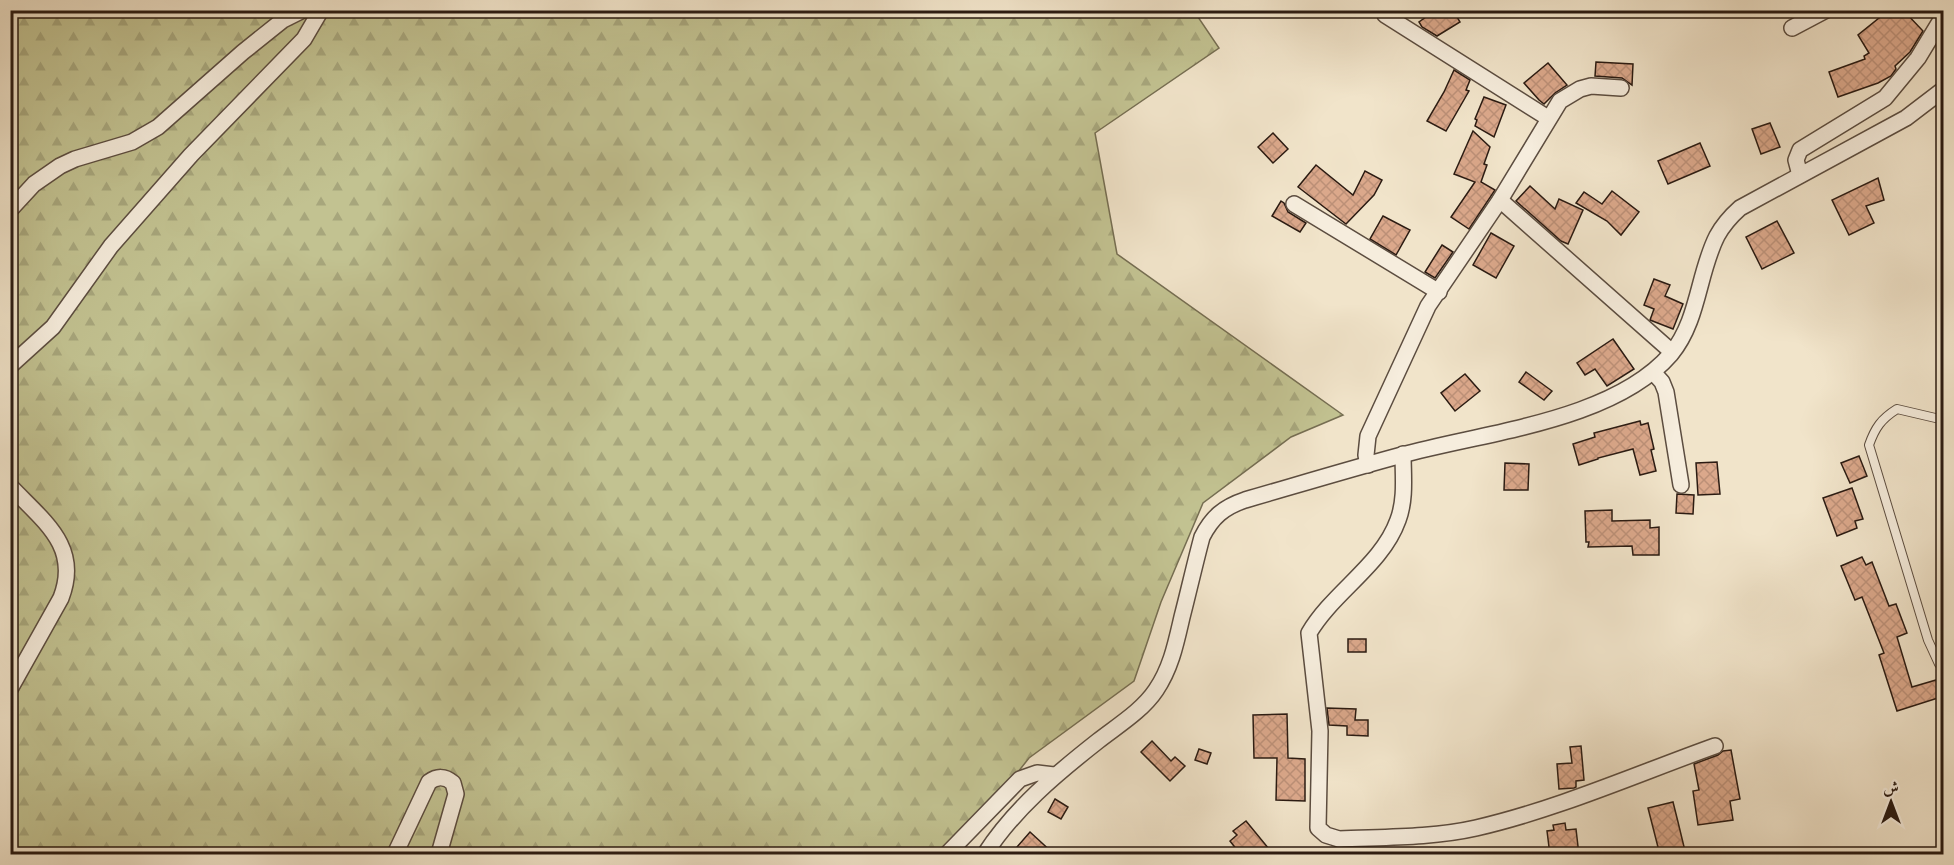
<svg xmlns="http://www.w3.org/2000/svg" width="1954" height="865" viewBox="0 0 1954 865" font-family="'Gentium Book Plus',Amiri,serif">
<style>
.forest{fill:url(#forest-firs);stroke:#766e52;stroke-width:1.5}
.building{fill:url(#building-cross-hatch);stroke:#2b1b12;stroke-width:1.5}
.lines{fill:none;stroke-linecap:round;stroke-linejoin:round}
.lane-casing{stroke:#5c4d40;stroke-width:10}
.street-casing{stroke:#5c4d40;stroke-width:18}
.lane{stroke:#f6eddd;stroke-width:8}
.street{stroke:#f6eddd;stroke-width:15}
</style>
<defs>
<pattern id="forest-firs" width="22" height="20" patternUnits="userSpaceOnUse" patternTransform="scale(1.5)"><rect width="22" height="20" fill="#c2c291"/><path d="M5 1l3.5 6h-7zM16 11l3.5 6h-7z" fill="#a7a67c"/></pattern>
<pattern id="building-cross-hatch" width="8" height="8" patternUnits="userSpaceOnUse" patternTransform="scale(1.5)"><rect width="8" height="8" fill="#dba88b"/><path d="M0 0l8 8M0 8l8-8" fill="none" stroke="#bc9077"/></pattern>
</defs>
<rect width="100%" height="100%" fill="#f1e4ca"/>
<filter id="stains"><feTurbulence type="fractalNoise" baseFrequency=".00333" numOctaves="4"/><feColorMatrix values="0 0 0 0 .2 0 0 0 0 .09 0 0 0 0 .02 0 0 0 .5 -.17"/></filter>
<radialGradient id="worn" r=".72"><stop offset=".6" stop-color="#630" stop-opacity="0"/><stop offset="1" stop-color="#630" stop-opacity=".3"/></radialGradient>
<!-- forest -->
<polygon class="forest" points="10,11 1194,11 1219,48 1095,133 1117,254 1343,415 1291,437 1203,503 1161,602 1134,681 1029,758 988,810 945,854 11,854"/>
<!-- building -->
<g class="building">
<polygon points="1436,10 1453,10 1460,22 1437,36 1422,27 1419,22"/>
<polygon points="1889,10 1903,10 1923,31 1910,52 1895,66 1896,69 1891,76 1878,83 1838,97 1829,72 1865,59 1864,56 1869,53 1858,35"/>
<polygon points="1596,62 1633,64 1632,85 1622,78 1595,76"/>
<polygon points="1548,63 1567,85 1555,93 1544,104 1539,100 1524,83"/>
<polygon points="1454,70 1470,80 1466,90 1469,91 1446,131 1427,121 1444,92"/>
<polygon points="1484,97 1506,105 1494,137 1475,126 1477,120 1475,119"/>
<polygon points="1770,123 1780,147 1761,154 1752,129"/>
<polygon points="1473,131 1490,147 1484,164 1487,165 1481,182 1495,190 1469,229 1451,217 1475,182 1454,174"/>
<polygon points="1273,133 1288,149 1273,163 1258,147"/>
<polygon points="1700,143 1710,166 1668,184 1658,161"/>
<polygon points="1316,165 1353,195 1365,171 1382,180 1374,195 1346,224 1298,187"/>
<polygon points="1878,178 1884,200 1866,206 1874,223 1849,235 1832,200"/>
<polygon points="1530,186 1555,209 1559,199 1583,210 1568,244 1561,241 1516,201"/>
<polygon points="1612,191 1639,212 1621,235 1607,221 1576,203 1584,192 1602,204"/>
<polygon points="1281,201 1284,203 1288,212 1306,223 1300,232 1272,216"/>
<polygon points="1383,216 1410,230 1396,255 1370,239"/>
<polygon points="1777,221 1794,253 1762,269 1746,237"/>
<polygon points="1491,233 1514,246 1496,278 1473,265"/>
<polygon points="1442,245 1453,252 1435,278 1425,272"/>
<polygon points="1654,279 1670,285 1665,296 1683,304 1673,329 1650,320 1654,309 1644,305"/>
<polygon points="1613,339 1634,369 1607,386 1595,369 1585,375 1577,363"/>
<polygon points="1526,372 1552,391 1544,400 1519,382"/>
<polygon points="1465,374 1480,391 1455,411 1441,393"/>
<polygon points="1640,421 1641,425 1648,423 1654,449 1651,450 1656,471 1640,475 1633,449 1598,458 1598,459 1579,465 1573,444 1595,437 1594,433"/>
<polygon points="1859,456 1867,476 1850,483 1841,463"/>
<polygon points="1717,462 1720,494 1698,495 1696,463"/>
<polygon points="1505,463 1529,464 1528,490 1504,490"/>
<polygon points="1852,488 1863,519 1855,521 1857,528 1837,536 1823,498"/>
<polygon points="1677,494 1694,495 1693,514 1676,513"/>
<polygon points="1612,510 1612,521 1650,520 1650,528 1659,527 1659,555 1633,555 1632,546 1588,547 1589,542 1586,542 1585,511"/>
<polygon points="1862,557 1866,565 1872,562 1889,606 1896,604 1907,633 1897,637 1912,687 1936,680 1941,697 1897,711 1879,655 1884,653 1862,597 1855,600 1841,566"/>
<rect x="1348" y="639" width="18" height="13"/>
<polygon points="1327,708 1356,709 1355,720 1368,720 1368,736 1347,735 1347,726 1329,725"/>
<polygon points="1287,714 1288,758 1305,759 1305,801 1276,800 1277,758 1254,758 1253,715"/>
<polygon points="1152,741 1171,761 1175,757 1185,766 1170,781 1141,752"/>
<polygon points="1581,746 1584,780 1576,781 1576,787 1574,788 1559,789 1557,764 1572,763 1570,747"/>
<polygon points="1199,749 1211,753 1207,764 1195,760"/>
<polygon points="1731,750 1740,799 1730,801 1733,820 1698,825 1693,791 1699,790 1694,764 1718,755 1723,751"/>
<polygon points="1055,799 1068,807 1061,819 1048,812"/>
<polygon points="1673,802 1678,822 1686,855 1660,855 1648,808"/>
<polygon points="1246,821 1274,855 1241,855 1230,841 1237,835 1233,831"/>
<polygon points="1565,823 1566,830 1576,829 1579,855 1550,855 1547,831 1554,830 1553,825"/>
<polygon points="1030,832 1055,855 1010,855"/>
</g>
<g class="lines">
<!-- lane casing -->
<g class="lane-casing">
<path id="lane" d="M1944 420 1897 409C1881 419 1875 428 1869 445L1928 640 1939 664 1944 667"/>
</g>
<!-- street casing -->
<g class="street-casing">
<g id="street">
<polyline points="1385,15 1548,118"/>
<polyline points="1792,28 1826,10"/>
<polyline points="1800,175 1796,160 1800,150 1885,98 1918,58 1944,15"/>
<polyline points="1500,200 1672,352"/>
<polyline points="1294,204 1439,292"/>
<polyline points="10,210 34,184 60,166 75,159 132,142 158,127 243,52 283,20 303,10"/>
<polyline points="10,366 53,327 111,246 191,155 304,39 321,10"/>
<polyline points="1653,372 1662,382 1666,392 1681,485"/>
<path d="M1403 454C1403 475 1406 499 1398 520 1382 565 1333 592 1309 633L1320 731 1318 828 1326 835 1339 839C1384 837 1432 838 1476 828 1558 809 1637 774 1715 746"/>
<polyline points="1368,465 1366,455 1368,436 1428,306 1500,200 1560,101 1580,89 1591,86 1621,88"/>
<path d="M10 486C43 521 81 546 61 598L10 689"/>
<path d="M395 854 429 782C437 776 445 776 453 783L456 794 439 854"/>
<polyline points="947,854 1020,779 1037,773 1054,775"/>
<path d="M985 854C1014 809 1056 774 1098 741 1117 726 1142 711 1156 690 1171 668 1176 643 1182 617 1189 590 1195 563 1202 537 1212 517 1224 507 1245 500 1297 485 1350 469 1402 455 1485 432 1613 421 1671 354 1699 320 1698 273 1717 236 1723 225 1731 216 1740 208L1906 118 1944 89"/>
</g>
</g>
<!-- lane -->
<use href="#lane" class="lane"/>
<!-- street -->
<use href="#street" class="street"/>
</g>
<!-- margin -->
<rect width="1954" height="865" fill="none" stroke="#f1e4ca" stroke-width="36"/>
<rect x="12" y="12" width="1930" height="841" fill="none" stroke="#2b1b12" stroke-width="3"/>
<rect x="18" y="18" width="1918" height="829" fill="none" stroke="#2b1b12" stroke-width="1.5"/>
<!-- north arrow -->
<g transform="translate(1891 802)" stroke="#f6eddd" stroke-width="4.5" paint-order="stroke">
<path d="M0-4.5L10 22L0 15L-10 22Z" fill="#2b1b12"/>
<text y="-9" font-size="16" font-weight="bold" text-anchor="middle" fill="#2b1b12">ش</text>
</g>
<rect width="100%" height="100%" filter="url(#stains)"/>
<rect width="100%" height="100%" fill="url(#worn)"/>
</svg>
